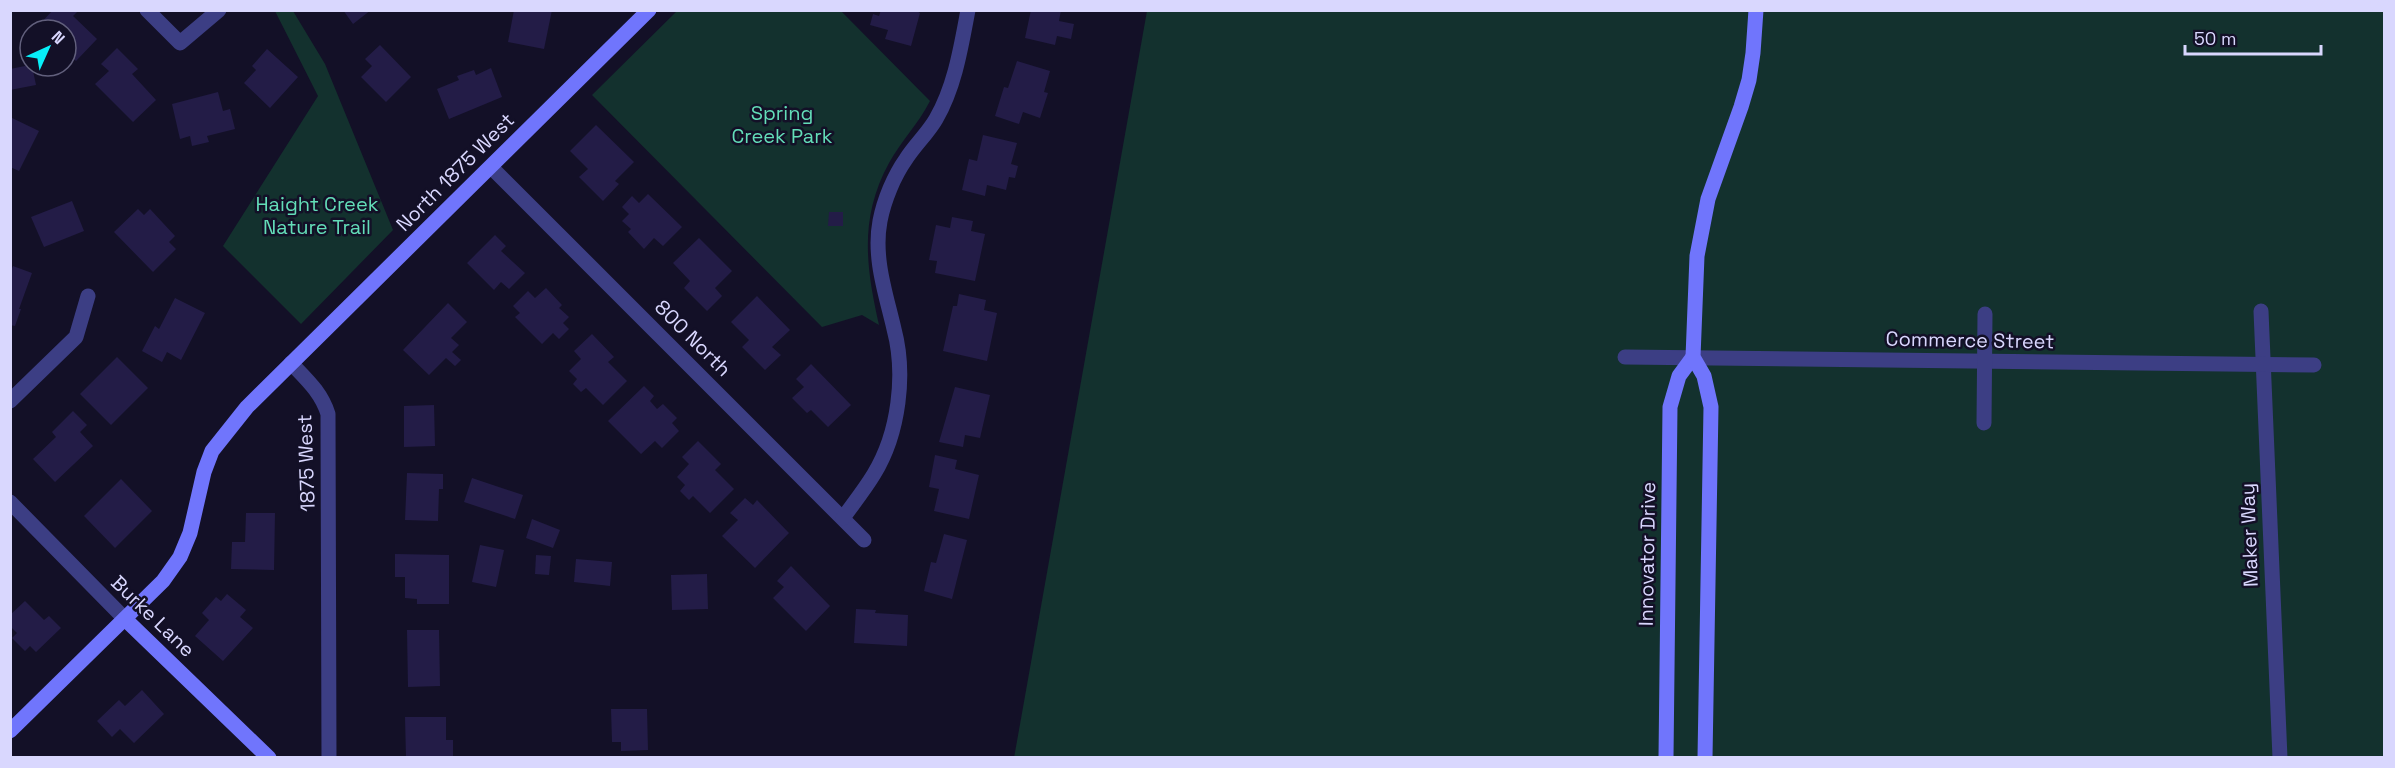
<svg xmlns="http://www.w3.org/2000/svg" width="2395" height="768" viewBox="0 0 2395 768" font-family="'Space Grotesk',sans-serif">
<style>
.green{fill:#13312e}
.building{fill:#231c47}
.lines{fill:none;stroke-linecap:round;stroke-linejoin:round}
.street{stroke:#3c3e84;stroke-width:15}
.secondary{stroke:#7075fc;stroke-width:15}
.labels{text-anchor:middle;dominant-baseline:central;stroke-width:5;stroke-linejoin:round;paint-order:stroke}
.park-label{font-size:20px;fill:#63ddb8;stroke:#131027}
.street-label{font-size:20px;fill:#d9d7fe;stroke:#131027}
</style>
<rect width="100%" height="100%" fill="#131027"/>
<!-- green -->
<g class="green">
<polygon points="275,11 293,11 325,64 393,230 301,324 223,246 318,96"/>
<path d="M677 11H841L930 101C919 123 901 141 889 163 859 218 866 267 879 325L862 315 822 327 592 95Z"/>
<polygon points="1147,11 2384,11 2384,757 1014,758"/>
</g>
<!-- building -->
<g class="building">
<polygon points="53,10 79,10 73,16 97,39 76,61 66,51 66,30 44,30 39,25"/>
<polygon points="343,10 371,10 353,24"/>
<polygon points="514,10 552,10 544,49 508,42"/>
<polygon points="881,10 915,10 920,13 911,46 885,39 888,30 870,25 873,14 879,16"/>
<polygon points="1031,10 1061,10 1059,21 1074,24 1071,39 1057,36 1055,45 1025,38"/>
<polygon points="380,45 411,77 386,102 361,77 372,66 365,59"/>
<polygon points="117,48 138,69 132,74 156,100 133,122 95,84 109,71 101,64"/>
<polygon points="267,49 298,77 270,108 244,83 256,70 252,66"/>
<polygon points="1017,61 1050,71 1044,92 1048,93 1040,118 1023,112 1019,124 995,116 1004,87 1008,88"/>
<polygon points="30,65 32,66 36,85 10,90 10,69"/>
<polygon points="491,68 502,97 449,119 437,89 459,80 457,76 474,70 476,75"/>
<polygon points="218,92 223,111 230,109 235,129 207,136 209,142 192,146 190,136 180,139 172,104"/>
<polygon points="10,117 39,131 19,171 10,167"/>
<polygon points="596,125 634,162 615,181 619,184 603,201 579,177 588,169 570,151"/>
<polygon points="983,135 1017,143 1011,164 1018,166 1015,178 1009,177 1006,190 987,185 985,196 962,190 969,159 977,161"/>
<polygon points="648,194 682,227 663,246 654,238 644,249 628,232 631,229 622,221 629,214 622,207 632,196 639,203"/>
<polygon points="72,201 84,231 44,247 31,217"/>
<polygon points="138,209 144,215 150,209 175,236 169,242 176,249 153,272 114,232"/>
<polygon points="829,212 843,212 843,226 828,226"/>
<polygon points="952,217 973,221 971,231 985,234 975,281 935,273 937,261 929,260 936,225 950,228"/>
<polygon points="495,235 506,246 501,251 525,273 509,289 501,282 494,290 467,263"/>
<polygon points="699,238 732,271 715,288 722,296 707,311 684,288 690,281 673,263"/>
<polygon points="13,266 32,273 19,309 21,309 15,326 10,325 10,273"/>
<polygon points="546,288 562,305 559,308 569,317 563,323 569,329 559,339 553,333 542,344 515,317 520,313 513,306 528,291 535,298"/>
<polygon points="959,294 986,300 984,310 997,313 987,361 943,351 953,306 957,306"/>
<polygon points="757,296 790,330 772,347 781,355 765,370 742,347 749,340 731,322"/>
<polygon points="175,298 205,313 181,360 167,352 162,362 142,351 155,326 159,329"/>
<polygon points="448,303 467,322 451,338 459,345 452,352 461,360 455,366 446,358 429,375 403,350"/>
<polygon points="592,334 614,357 608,362 627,381 603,405 586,388 581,392 573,384 577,379 569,371 581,359 574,351"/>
<polygon points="117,357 148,388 111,425 80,394"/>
<polygon points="811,364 851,405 828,427 811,410 807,413 792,398 804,387 796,379"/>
<polygon points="644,386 654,396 650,401 657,409 663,404 677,418 672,423 679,431 662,448 655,441 641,454 608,421"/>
<polygon points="955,387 990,395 980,438 965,435 963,447 939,442"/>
<polygon points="434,405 435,446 404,447 404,406"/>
<polygon points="73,411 87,425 80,432 93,446 55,482 33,459 56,437 52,432"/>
<polygon points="698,441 721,464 715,470 734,489 710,513 693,496 689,500 680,491 685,485 677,477 689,464 682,457"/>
<polygon points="935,455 957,460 955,469 979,475 969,519 934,511 939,489 929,487"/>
<polygon points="407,473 443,474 443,489 439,489 438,521 405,520"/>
<polygon points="472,478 523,495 515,519 464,502"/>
<polygon points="121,479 152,511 115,548 84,516"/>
<polygon points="745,498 753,505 757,500 789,533 755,568 722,536 738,520 730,513"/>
<polygon points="246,513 275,513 274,570 231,569 232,542 245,542"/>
<polygon points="532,519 560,530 553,548 526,538"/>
<polygon points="944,534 967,540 952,599 924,591 931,562 936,563"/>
<polygon points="480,545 504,550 496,587 472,582"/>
<polygon points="395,554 449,555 449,604 417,604 417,599 405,598 405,577 395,577"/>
<polygon points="536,555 551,556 549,575 535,574"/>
<polygon points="576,559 612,562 610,586 574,582"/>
<polygon points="791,566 830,606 806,631 773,598 784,587 777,581"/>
<polygon points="707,574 708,609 672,610 671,575"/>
<polygon points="227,594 246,610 240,617 253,628 223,661 195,636 209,620 202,613 216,597 221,601"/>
<polygon points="25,601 44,620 49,616 61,628 36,652 30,646 25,651 12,638 17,633 10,626 10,615"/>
<polygon points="856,609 876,610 875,613 908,615 907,646 854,643"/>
<polygon points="407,630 439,630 440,686 408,687"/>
<polygon points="142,690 164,714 134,743 120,729 112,737 97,721 119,700 125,706"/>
<polygon points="611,709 647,709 648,750 621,751 621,742 612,742"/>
<polygon points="405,717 446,717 446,740 453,740 453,758 406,758"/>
</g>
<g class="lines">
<!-- street -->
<g class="street">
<polyline points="147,10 180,43 219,10"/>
<polyline points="491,167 864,540"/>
<polyline points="2261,311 2280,758"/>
<polyline points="1625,357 2314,365"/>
<path d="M291 363C307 380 321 392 328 414L329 758"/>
<polyline points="10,401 76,337 88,296"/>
<polyline points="1984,423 1985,314"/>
<polyline points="10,502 125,619"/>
<path d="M843 518C853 504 865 489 874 474 899 433 906 374 894 329 886 294 873 258 880 221 884 200 894 176 906 159 915 145 928 133 936 119 955 86 961 47 968 10"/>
</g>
<!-- secondary -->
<g class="secondary">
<polyline points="125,619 269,758"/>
<polyline points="10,731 163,581 180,557 190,533 204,472 212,451 247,407 649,10"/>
<polyline points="1666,758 1670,407 1679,376 1693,357"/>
<polyline points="1705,758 1711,407 1704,376 1693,357 1697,256 1708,199 1741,107 1749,80 1753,53 1756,10"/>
</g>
</g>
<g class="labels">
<!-- park labels -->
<g class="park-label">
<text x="782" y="113">Spring<tspan x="782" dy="23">Creek Park</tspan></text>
<text x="317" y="204">Haight Creek<tspan x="317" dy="23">Nature Trail</tspan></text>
</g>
<!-- street labels -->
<g class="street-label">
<text transform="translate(455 172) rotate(-45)">North 1875 West</text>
<text transform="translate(693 338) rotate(45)">800 North</text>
<text transform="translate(1970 340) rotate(1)">Commerce Street</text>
<text transform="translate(306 463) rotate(-92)">1875 West</text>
<text transform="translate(2249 535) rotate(-92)">Maker Way</text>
<text transform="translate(1647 554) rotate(-89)">Innovator Drive</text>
<text transform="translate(153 616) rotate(44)">Burke Lane</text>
</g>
</g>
<!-- border -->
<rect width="2395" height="768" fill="none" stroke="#d9d7fe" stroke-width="24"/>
<!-- north arrow -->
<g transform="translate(48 48) rotate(45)"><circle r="28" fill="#131027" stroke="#62607d" stroke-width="1.5"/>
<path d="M0-4.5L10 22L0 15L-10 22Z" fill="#07eff9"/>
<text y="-9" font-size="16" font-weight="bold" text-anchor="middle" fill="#d9d7fe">N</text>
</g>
<!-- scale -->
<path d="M2185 45v9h136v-9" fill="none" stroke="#d9d7fe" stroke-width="3"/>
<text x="2194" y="45" font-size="18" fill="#d9d7fe" stroke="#131027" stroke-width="4.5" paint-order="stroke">50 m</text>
</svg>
